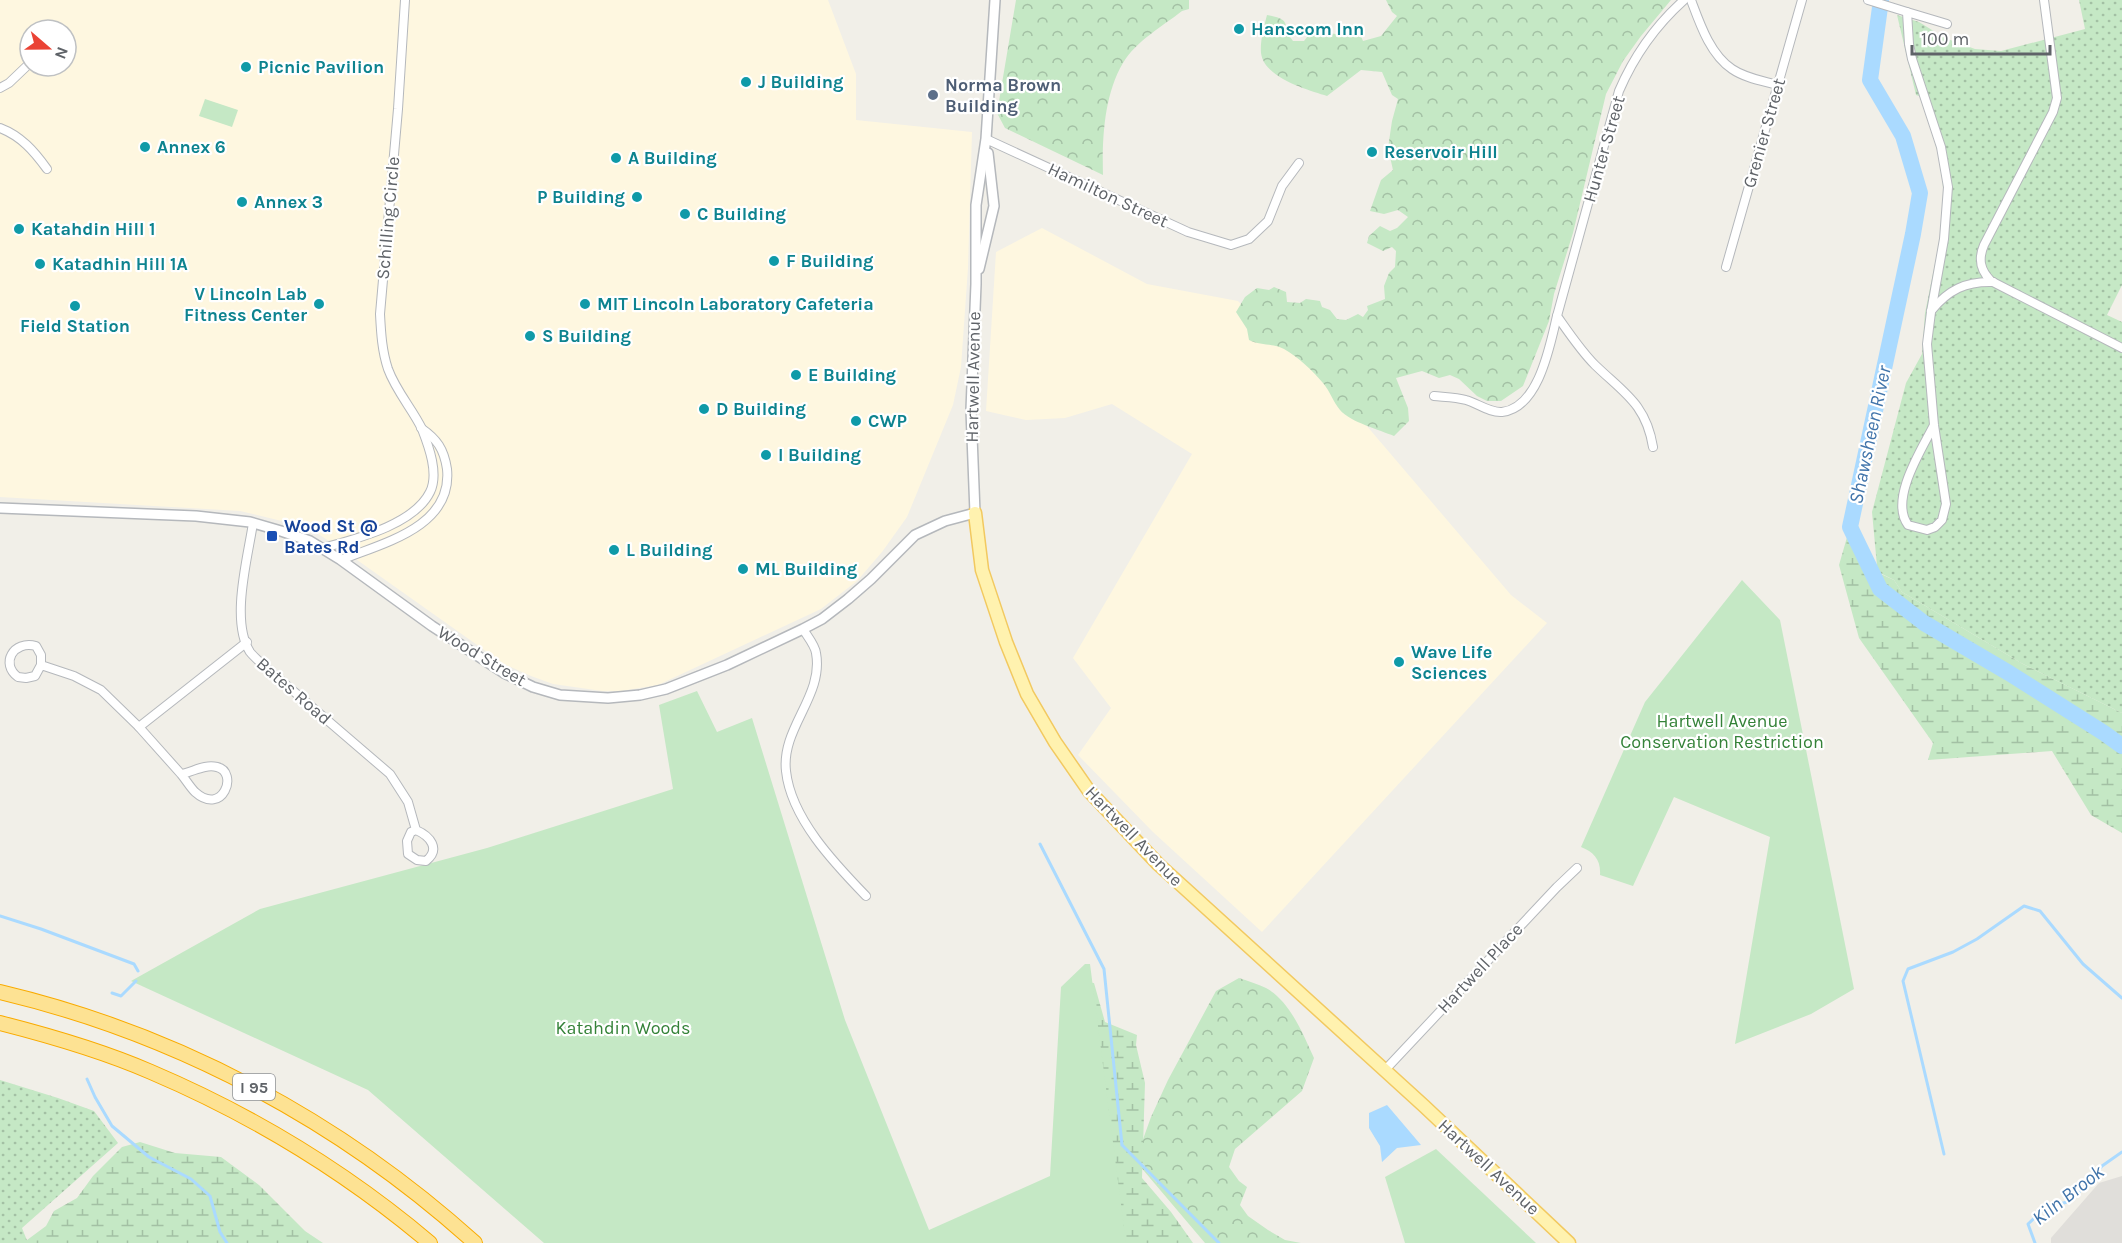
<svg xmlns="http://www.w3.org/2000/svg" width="2122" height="1243" viewBox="0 0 2122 1243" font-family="Karla,sans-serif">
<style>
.commercial{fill:#fef7e0;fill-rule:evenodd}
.industrial{fill:#e0deda}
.grass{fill:url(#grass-dots)}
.forest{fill:url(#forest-crowns)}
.wetland{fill:url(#wetland-marsh)}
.park{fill:#c5e8c5}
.water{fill:#aadaff}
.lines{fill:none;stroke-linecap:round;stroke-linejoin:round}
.stream{stroke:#aadaff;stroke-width:3}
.river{stroke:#aadaff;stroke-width:16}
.minor-casing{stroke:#b5b8bc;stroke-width:10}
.tertiary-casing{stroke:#b5b8bc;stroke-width:12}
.primary-casing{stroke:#f2c960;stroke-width:15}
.motorway-casing{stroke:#f9ab00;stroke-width:16}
.minor{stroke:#fff;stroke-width:8}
.tertiary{stroke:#fff;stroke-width:9}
.primary{stroke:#fff2af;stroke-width:12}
.motorway{stroke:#fde293;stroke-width:14}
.culture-dot{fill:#0f9aa8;stroke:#fff;stroke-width:2}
.service-dot{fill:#5c6f8a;stroke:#fff;stroke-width:2}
.transit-dot{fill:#1a4fb4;stroke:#fff;stroke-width:2}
.labels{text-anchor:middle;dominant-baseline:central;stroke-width:4.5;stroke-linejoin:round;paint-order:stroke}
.shield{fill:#fff;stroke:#8f9295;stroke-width:1.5}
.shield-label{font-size:16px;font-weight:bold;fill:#5f6368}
.culture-label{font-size:18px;font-weight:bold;fill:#0d838f;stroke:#fff;text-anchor:start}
.service-label{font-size:18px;font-weight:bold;fill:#4e5e75;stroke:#fff;text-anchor:start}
.street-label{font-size:18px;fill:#5f6368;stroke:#fff}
.transit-label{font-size:18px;font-weight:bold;fill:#164399;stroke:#fff;text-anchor:start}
.park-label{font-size:18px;fill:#348238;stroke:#fff}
.water-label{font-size:20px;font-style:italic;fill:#4174aa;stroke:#fff}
</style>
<defs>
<pattern id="grass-dots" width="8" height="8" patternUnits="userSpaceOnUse" patternTransform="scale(1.5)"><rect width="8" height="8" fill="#c5e8c5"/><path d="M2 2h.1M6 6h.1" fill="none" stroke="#a3c0a4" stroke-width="1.8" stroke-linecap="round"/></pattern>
<pattern id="forest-crowns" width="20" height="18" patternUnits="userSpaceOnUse" patternTransform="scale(1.5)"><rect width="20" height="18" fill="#c5e8c5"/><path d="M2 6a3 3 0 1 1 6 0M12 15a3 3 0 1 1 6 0" fill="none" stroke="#a3c0a4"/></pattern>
<pattern id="wetland-marsh" width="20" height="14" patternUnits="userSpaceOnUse" patternTransform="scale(1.5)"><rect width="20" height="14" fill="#c5e8c5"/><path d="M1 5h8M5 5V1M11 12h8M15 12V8" fill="none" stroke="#a3c0a4"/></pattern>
</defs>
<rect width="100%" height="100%" fill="#f1efe8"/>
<!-- commercial -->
<g class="commercial">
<path d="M0 0H828L856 74V120L972 132 968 268 961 367 953 405 907 517 882 552 857 581 821 609 658 685 621 691H602L553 684 531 676 504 664 343 550 315 532 294 524 240 511 0 497ZM30 30H66V66H30Z"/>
<polygon points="1042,228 1147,284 1238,301 1270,336 1279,323 1511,595 1547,623 1262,932 1153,832 1078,755 1111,708 1073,658 1192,454 1112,404 1065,418 1026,420 986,411 996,252"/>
</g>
<!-- industrial -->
<polygon class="industrial" points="2122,1176 2122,1243 2051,1243 2051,1238 2099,1183"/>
<!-- grass -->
<g class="grass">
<polygon points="2079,0 2122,0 2122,285 2107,315 2122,322 2122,713 2023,664 1902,592 1894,580 1872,569 1877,566 1872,512 1906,383 1922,354 1925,313 1940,239 1944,203 1942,174 1937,150 1922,97 1916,95 1897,15 1919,22 1945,38 1975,49 2001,51 2085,29"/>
<polygon points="0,1080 58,1098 94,1111 118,1143 22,1228 28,1243 0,1243"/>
</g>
<!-- forest -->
<g class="forest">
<path d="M1016 0H1189V9L1182 11C1163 26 1136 41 1123 63 1104 95 1102 139 1103 175L1005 128 997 113Z"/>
<path d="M1386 0H1671L1641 36 1623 61 1606 94 1573 233 1554 294 1549 321 1523 386 1501 401H1487L1477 396 1459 379 1450 375 1439 378 1422 371 1396 378 1408 408 1409 421 1394 436C1380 430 1350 422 1340 410 1333 402 1330 391 1323 383 1313 371 1298 357 1284 349 1273 343 1260 346 1249 340L1247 329 1236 312 1245 297 1257 288 1269 290 1274 287 1286 292 1287 302 1300 303 1306 299 1320 301 1322 307 1330 310 1337 319 1346 320 1358 314 1363 317 1368 310 1367 306 1385 299 1384 286 1389 273 1395 267 1396 251 1392 247 1383 251 1367 243 1369 236 1380 226 1390 231 1397 228 1408 217 1398 210 1384 214 1370 211 1381 180 1393 170 1388 148 1392 121 1398 99 1392 95 1382 72 1361 70 1327 96C1308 90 1264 78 1261 53 1260 41 1264 27 1267 15 1294 20 1280 24 1293 41H1304L1311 32 1321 25 1327 28 1329 33 1348 36 1360 34 1363 41 1381 36 1397 16 1392 12Z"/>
<path d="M1239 978C1248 981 1258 984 1266 988 1290 1001 1303 1034 1314 1058L1302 1091 1235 1149 1229 1167 1239 1181 1247 1187 1240 1205 1248 1216 1268 1230 1285 1240 1301 1243H1205L1122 1145 1159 1185 1137 1156 1151 1117 1168 1080 1216 991Z"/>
</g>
<!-- wetland -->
<g class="wetland">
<polygon points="1854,513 1872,570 1894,580 1902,592 2023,664 2122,713 2122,833 2091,815 2052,751 1928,760 1933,743 1859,638 1839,565"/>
<polygon points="1072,981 1094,983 1105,1022 1137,1035 1136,1045 1145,1083 1142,1178 1171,1212 1193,1243 1078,1243"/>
<polygon points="140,1142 175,1153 221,1157 259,1185 305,1231 323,1243 23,1243 46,1226 54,1211 77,1198 93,1176 122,1147"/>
</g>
<!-- park -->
<g class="park">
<polygon points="205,99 238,110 232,127 199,116"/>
<path d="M1742 580 1780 620 1854 989 1811 1014 1735 1044 1770 837 1674 797 1633 886 1600 875C1601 860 1594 852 1581 847L1645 702Z"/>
<polygon points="697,691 717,732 752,718 845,1020 929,1230 1050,1176 1061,987 1085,964 1090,964 1126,1243 544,1243 368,1090 131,981 260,909 487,848 673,789 659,705"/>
<polygon points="1436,1149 1536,1243 1405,1243 1385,1177"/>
</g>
<!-- water -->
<polygon class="water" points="1387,1105 1421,1145 1397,1148 1382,1162 1380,1146 1369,1128 1369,1113"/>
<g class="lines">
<!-- stream -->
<g class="stream">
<polyline points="1040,844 1104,969 1122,1145 1219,1243"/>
<polyline points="0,916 41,929 134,964 138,971"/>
<polyline points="112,993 121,996 136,981"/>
<polyline points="87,1079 95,1097 112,1126 149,1157 191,1179 210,1196 220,1232 227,1243"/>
<polyline points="1944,1154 1903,981 1908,969 1953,952 1977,939 2024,906 2040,911 2083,964 2122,998"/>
<polyline points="2035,1243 2028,1224 2045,1208 2067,1202 2079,1192 2102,1166 2122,1152"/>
</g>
<!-- river -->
<polyline class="river" points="1881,0 1870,80 1903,136 1920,193 1913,234 1850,527 1880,589 1924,623 2009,673 2104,733 2122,746"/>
<!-- minor casing -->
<g class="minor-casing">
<g id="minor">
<path d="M1691 0C1700 24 1710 54 1732 69 1745 78 1763 81 1777 85"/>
<polyline points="1868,0 1907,12"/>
<path d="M2044 0 2057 98 2053 112 1984 245C1978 259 1980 270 1991 281L2122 348"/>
<polyline points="0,88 9,83 30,63"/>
<path d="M0 128C21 136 34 151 47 169"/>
<polyline points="986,139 1188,232 1231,245 1249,239 1268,221 1282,186 1299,163"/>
<polyline points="1726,267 1802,0"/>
<path d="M1931 311C1948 290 1966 281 1993 282"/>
<path d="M1434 396C1444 397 1456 397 1466 400 1477 403 1490 413 1502 412 1539 408 1550 345 1557 316"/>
<path d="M1934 425C1922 449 1889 499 1908 525L1927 530 1935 527 1942 520 1946 504 1934 425 1927 344 1931 312 1944 239 1948 187 1941 147 1912 59 1909 44 1907 12 1947 24"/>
<path d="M1653 447C1646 404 1624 393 1595 365 1581 351 1569 333 1557 316L1619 91C1634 56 1655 26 1684 0"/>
<path d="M253 523C248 557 230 621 250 652 254 657 259 661 263 665L390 774 408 802 416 830 411 832 407 841 408 854 417 860 426 861C441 849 430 836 416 830"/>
<path d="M323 548C355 539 414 525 430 492 439 474 429 447 422 429 413 410 396 391 388 369 382 351 381 333 380 314L398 109 405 0"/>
<path d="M341 560C383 543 453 527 447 469 444 449 437 439 421 428"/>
<path d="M803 629C807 636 815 645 816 653 824 696 781 728 786 771 791 818 834 863 866 896"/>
<path d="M41 665 35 676 26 678 18 677C0 664 13 640 36 646L41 655V665L74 676 101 690 139 727"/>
<path d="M181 774C186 780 190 787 195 792 223 817 239 772 217 767 204 764 193 772 181 774L139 727 247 642"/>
<polyline points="1385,1070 1557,887 1577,868"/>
</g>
</g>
<!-- tertiary casing -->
<g class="tertiary-casing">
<g id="tertiary">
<polyline points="979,269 994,206 988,153"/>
<polyline points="0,508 196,516 250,522 281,531 310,541 341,560 432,626 504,673 533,687 560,695 608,698 640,695 666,689 727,665 803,629 822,619 848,599 871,579 915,535 945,521 975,513 971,410 976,284 976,205 986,139 995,0"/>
</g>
</g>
<!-- primary casing -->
<g class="primary-casing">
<polyline id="primary" points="975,513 982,570 1006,642 1027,694 1055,742 1089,791 1158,864 1424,1106 1569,1243"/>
</g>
<!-- motorway casing -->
<g class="motorway-casing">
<g id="motorway">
<path d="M0 992C177 1034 340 1121 475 1243"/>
<path d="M0 1023C51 1036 103 1051 151 1072 252 1115 346 1172 430 1243"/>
</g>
</g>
<!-- minor -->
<use href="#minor" class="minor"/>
<!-- tertiary -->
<use href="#tertiary" class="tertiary"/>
<!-- primary -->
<use href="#primary" class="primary"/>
<!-- motorway -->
<use href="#motorway" class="motorway"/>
</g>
<!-- markers -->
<g class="culture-dot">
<circle cx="1239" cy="29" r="6"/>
<circle cx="246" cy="67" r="6"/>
<circle cx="746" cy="82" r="6"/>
<circle cx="145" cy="147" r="6"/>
<circle cx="1372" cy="152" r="6"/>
<circle cx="616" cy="158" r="6"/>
<circle cx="637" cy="197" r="6"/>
<circle cx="242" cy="202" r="6"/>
<circle cx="685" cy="214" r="6"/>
<circle cx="19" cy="229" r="6"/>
<circle cx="774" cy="261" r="6"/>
<circle cx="40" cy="264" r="6"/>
<circle cx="319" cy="304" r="6"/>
<circle cx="585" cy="304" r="6"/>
<circle cx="75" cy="306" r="6"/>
<circle cx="530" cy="336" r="6"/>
<circle cx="796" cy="375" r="6"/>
<circle cx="704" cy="409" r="6"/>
<circle cx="856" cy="421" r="6"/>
<circle cx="766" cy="455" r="6"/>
<circle cx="614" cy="550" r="6"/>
<circle cx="743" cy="569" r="6"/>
<circle cx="1399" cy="662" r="6"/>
</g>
<circle class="service-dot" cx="933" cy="95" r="6"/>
<rect class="transit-dot" x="266" y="530" width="12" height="12" rx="3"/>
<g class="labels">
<!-- shield labels -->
<rect class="shield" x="233" y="1074" width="42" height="26" rx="4.5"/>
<g class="shield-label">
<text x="254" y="1087">I 95</text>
</g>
<!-- culture labels -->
<g class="culture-label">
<text x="1251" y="29">Hanscom Inn</text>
<text x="258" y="67">Picnic Pavilion</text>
<text x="758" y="82">J Building</text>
<text x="157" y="147">Annex 6</text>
<text x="1384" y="152">Reservoir Hill</text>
<text x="628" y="158">A Building</text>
<text x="625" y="197" text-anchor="end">P Building</text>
<text x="254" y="202">Annex 3</text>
<text x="697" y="214">C Building</text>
<text x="31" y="229">Katahdin Hill 1</text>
<text x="786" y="261">F Building</text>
<text x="52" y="264">Katadhin Hill 1A</text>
<text x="307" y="294" text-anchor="end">V Lincoln Lab<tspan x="307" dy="21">Fitness Center</tspan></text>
<text x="597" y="304">MIT Lincoln Laboratory Cafeteria</text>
<text x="75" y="326" text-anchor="middle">Field Station</text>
<text x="542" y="336">S Building</text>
<text x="808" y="375">E Building</text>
<text x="716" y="409">D Building</text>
<text x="868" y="421">CWP</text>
<text x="778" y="455">I Building</text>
<text x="626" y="550">L Building</text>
<text x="755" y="569">ML Building</text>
<text x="1411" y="652">Wave Life<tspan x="1411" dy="21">Sciences</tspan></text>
</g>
<!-- service labels -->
<g class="service-label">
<text x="945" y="85">Norma Brown<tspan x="945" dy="21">Building</tspan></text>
</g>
<!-- street labels -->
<g class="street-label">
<text transform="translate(1764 133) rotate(-74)">Grenier Street</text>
<text transform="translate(1604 149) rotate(-74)">Hunter Street</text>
<text transform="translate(1108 195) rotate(25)">Hamilton Street</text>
<text transform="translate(388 218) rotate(-85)">Schilling Circle</text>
<text transform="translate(973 377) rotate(-89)">Hartwell Avenue</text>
<text transform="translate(482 656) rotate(31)">Wood Street</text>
<text transform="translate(294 691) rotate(41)">Bates Road</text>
<text transform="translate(1134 836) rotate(46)">Hartwell Avenue</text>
<text transform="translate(1480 968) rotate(-47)">Hartwell Place</text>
<text transform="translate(1489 1167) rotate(43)">Hartwell Avenue</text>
</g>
<!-- transit labels -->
<g class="transit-label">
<text x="284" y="526">Wood St @<tspan x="284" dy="21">Bates Rd</tspan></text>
</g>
<!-- park labels -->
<g class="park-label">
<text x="1722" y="721">Hartwell Avenue<tspan x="1722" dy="21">Conservation Restriction</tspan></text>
<text x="623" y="1028">Katahdin Woods</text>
</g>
<!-- water labels -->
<g class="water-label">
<text transform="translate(1870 435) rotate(-78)">Shawsheen River</text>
<text transform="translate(2068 1195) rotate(-38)">Kiln Brook</text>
</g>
</g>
<!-- north arrow -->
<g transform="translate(48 48) rotate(110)"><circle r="28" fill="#ffffff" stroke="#bfc1c3" stroke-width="1.5"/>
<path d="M0-4.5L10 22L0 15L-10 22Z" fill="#ea4335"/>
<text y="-9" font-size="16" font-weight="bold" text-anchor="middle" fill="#5f6368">N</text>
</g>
<!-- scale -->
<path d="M1912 45v9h138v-9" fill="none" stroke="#5f6368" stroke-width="3"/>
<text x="1921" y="45" font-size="18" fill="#5f6368" stroke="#ffffff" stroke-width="4.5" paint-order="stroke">100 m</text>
</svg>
